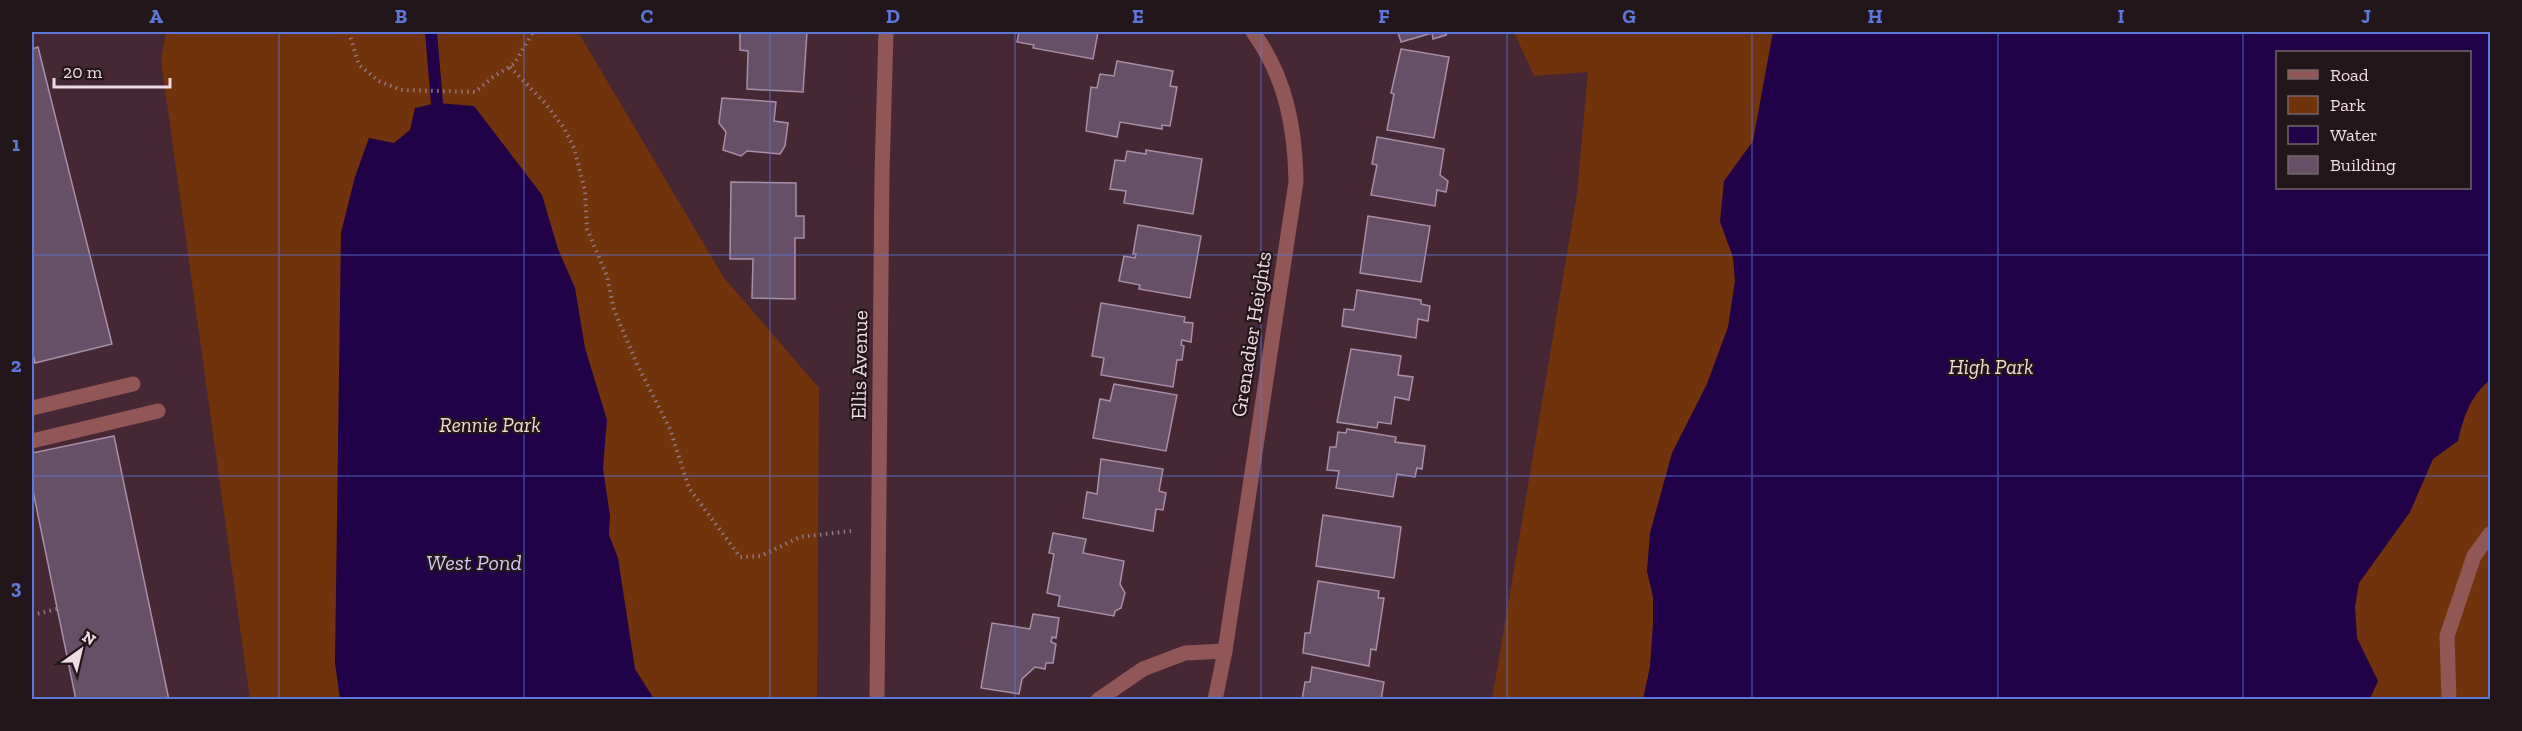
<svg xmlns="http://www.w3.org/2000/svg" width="2522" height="731" viewBox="0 0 2522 731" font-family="'Zilla Slab',serif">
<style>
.green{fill:#71330b;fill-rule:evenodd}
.water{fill:#210147;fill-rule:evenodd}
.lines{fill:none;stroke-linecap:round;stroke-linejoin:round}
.stream{stroke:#210147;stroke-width:12}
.building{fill:#674f68;stroke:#a88ea9;stroke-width:1.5}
.path{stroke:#927883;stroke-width:4;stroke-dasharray:1.5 4.5;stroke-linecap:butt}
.minor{stroke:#915656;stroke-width:15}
.grid{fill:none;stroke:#5c78db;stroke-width:1.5;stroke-opacity:0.55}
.labels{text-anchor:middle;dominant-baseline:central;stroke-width:4.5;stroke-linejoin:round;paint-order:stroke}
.street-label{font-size:21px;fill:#efdbe3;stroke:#23161b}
.park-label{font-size:21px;font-style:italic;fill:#f0dacf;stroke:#23161b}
.water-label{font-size:22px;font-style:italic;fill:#d1c7f1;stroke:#23161b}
.neatline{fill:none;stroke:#5c78db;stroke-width:2}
.grid-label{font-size:20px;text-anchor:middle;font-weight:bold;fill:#5c78db}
</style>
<rect width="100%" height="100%" fill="#462835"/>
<!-- green -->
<g class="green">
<polygon points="166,32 578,32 724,278 819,388 817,699 250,699 161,60"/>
<path d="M1514 32H2490V699L1492 700 1577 194 1588 72 1534 76ZM2278 52H2470V188H2278Z"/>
</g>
<!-- water -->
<g class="water">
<path d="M1773 32H2490V380C2471 395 2463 418 2458 441L2433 459 2410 512 2359 583 2355 607 2357 638 2378 681 2370 699H1643L1650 667 1653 624V597L1647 571 1650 533 1672 453 1707 384 1728 327 1735 281 1733 257 1720 222 1724 181 1753 141ZM2278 52H2470V188H2278Z"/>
<polygon points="437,103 474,106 542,195 558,249 575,288 585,348 607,420 603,468 610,516 609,535 618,558 635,669 654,699 340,699 335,663 341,233 355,177 369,138 394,143 410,130 415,108"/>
</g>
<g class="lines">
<!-- stream -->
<polyline class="stream" points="431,32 437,103"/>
</g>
<!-- building -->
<g class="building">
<polygon points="740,32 807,32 803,92 747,89 748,51 740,50"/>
<polygon points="1019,32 1098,32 1093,59 1033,48 1034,45 1017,42"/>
<polygon points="1398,32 1448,32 1446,35 1433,39 1432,33 1401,42"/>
<polygon points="38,47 112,344 35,363 32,350 32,49"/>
<polygon points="1401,49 1449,57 1434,138 1387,130 1394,94 1391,93"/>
<polygon points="1117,61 1173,71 1170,86 1177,87 1170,126 1162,125 1162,129 1120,122 1117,137 1086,131 1091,87 1097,88 1100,74 1114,76"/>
<polygon points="722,98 776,102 774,121 788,123 785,146 780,154 747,151 741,156 723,150 726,132 719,123"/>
<polygon points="1377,137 1444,149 1440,175 1448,181 1446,192 1437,190 1435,206 1371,195 1377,165 1372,164"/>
<polygon points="1146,150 1202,159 1193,214 1124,203 1126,191 1110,189 1115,160 1125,161 1127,151 1146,154"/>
<polygon points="731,182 796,183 796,216 804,216 804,238 795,238 795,299 752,298 753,259 730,259"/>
<polygon points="1368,216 1430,226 1421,282 1360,273"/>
<polygon points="1138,225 1201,236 1190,298 1139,289 1140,285 1119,281 1124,256 1135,258 1136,254 1133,254"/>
<polygon points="1357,290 1421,300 1421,304 1430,306 1428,321 1418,319 1416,338 1342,326 1344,309 1354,310"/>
<polygon points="1101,303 1185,317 1184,322 1193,323 1191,342 1182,340 1181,345 1184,346 1182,360 1177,360 1173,387 1101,375 1104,358 1092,356"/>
<polygon points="1351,349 1401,356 1398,375 1413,377 1409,400 1395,397 1391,424 1378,422 1377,428 1337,422"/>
<polygon points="1114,384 1177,395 1166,451 1093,438 1100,399 1110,401"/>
<polygon points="1347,429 1396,437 1395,442 1425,446 1422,469 1417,468 1415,477 1397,474 1393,497 1336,488 1339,471 1327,470 1330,447 1336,447 1338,432 1346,433"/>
<polygon points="114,436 169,700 76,700 32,486 32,453"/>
<polygon points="1101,459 1163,469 1159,491 1166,493 1163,510 1156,509 1153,531 1083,518 1087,492 1097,494"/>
<polygon points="1323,515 1401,527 1394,578 1316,566"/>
<polygon points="1053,533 1086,539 1083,553 1124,561 1120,584 1125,593 1121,608 1115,611 1114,616 1058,606 1060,596 1047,593 1054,554 1049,553"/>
<polygon points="1318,581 1379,591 1378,598 1384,598 1376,650 1371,649 1369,666 1303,653 1305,633 1310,633"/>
<polygon points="1033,614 1059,618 1056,638 1052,637 1051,642 1056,644 1053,663 1046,663 1045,669 1035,667 1022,679 1019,694 981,688 992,623 1030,629"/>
<polygon points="1312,667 1384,682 1381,700 1302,700 1305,682 1310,682"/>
</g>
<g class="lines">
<!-- path -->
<g class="path">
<polyline points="349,32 359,65 379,81 401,90 475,92 493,77 514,64 533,32"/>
<polyline points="510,67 545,103 564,128 574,148 585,191 587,229 607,276 614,310 637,364 670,429 689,488 740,557 761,556 800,537 851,531"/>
<polyline points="32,615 57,609"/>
</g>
<!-- minor -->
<g class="minor">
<polyline points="32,408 133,384"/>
<polyline points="32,441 158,411"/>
<polyline points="877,700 882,173 886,32"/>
<polyline points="1098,700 1143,669 1185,653 1225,651"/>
<path d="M1215 700 1225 651 1296 182C1295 127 1286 78 1253 32"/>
<polyline points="2449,700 2447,636 2474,556 2490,534"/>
</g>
</g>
<!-- grid -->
<path class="grid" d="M279 32V700M524 32V700M770 32V700M1015 32V700M1261 32V700M1507 32V700M1752 32V700M1998 32V700M2243 32V700M32 255H2490M32 476H2490"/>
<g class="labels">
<!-- street labels -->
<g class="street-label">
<text transform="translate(1251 334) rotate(-81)">Grenadier Heights</text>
<text transform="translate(859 365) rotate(-89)">Ellis Avenue</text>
</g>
<!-- park labels -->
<g class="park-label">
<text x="1991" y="366">High Park</text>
<text x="490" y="424">Rennie Park</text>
</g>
<!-- water labels -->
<g class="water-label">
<text x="474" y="562">West Pond</text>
</g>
</g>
<!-- border -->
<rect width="2522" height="731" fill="none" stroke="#23161b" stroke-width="66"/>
<!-- legend -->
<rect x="2276" y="51" width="195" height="138" fill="#23161b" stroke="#75656b" stroke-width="1.5"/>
<rect x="2288" y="70" width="30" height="9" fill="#915656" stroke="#75656b" stroke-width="1.5"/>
<text x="2330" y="81" font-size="18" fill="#efdbe3">Road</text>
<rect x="2288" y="96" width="30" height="18" fill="#71330b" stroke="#75656b" stroke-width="1.5"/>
<text x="2330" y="111" font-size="18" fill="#efdbe3">Park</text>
<rect x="2288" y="126" width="30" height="18" fill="#210147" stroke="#75656b" stroke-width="1.5"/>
<text x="2330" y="141" font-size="18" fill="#efdbe3">Water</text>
<rect x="2288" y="156" width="30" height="18" fill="#674f68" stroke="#75656b" stroke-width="1.5"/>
<text x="2330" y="171" font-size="18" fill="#efdbe3">Building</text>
<!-- north arrow -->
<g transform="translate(81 650) rotate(34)" stroke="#23161b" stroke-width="4.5" paint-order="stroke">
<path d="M0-4.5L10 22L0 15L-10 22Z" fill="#efdbe3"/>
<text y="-9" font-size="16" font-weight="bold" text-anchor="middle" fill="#efdbe3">N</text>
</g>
<!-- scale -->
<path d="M54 78v9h116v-9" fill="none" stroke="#efdbe3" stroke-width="3"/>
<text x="63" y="78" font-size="18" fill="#efdbe3" stroke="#23161b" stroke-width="4.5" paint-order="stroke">20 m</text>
<rect x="33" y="33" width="2456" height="665" class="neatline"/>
<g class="grid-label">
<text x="156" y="23">A</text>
<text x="401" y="23">B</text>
<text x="647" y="23">C</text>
<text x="893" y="23">D</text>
<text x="1138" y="23">E</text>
<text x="1384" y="23">F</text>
<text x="1629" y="23">G</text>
<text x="1875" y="23">H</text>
<text x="2121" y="23">I</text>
<text x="2366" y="23">J</text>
<text x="16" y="151">1</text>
<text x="16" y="372">2</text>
<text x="16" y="594">3</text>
</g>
</svg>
